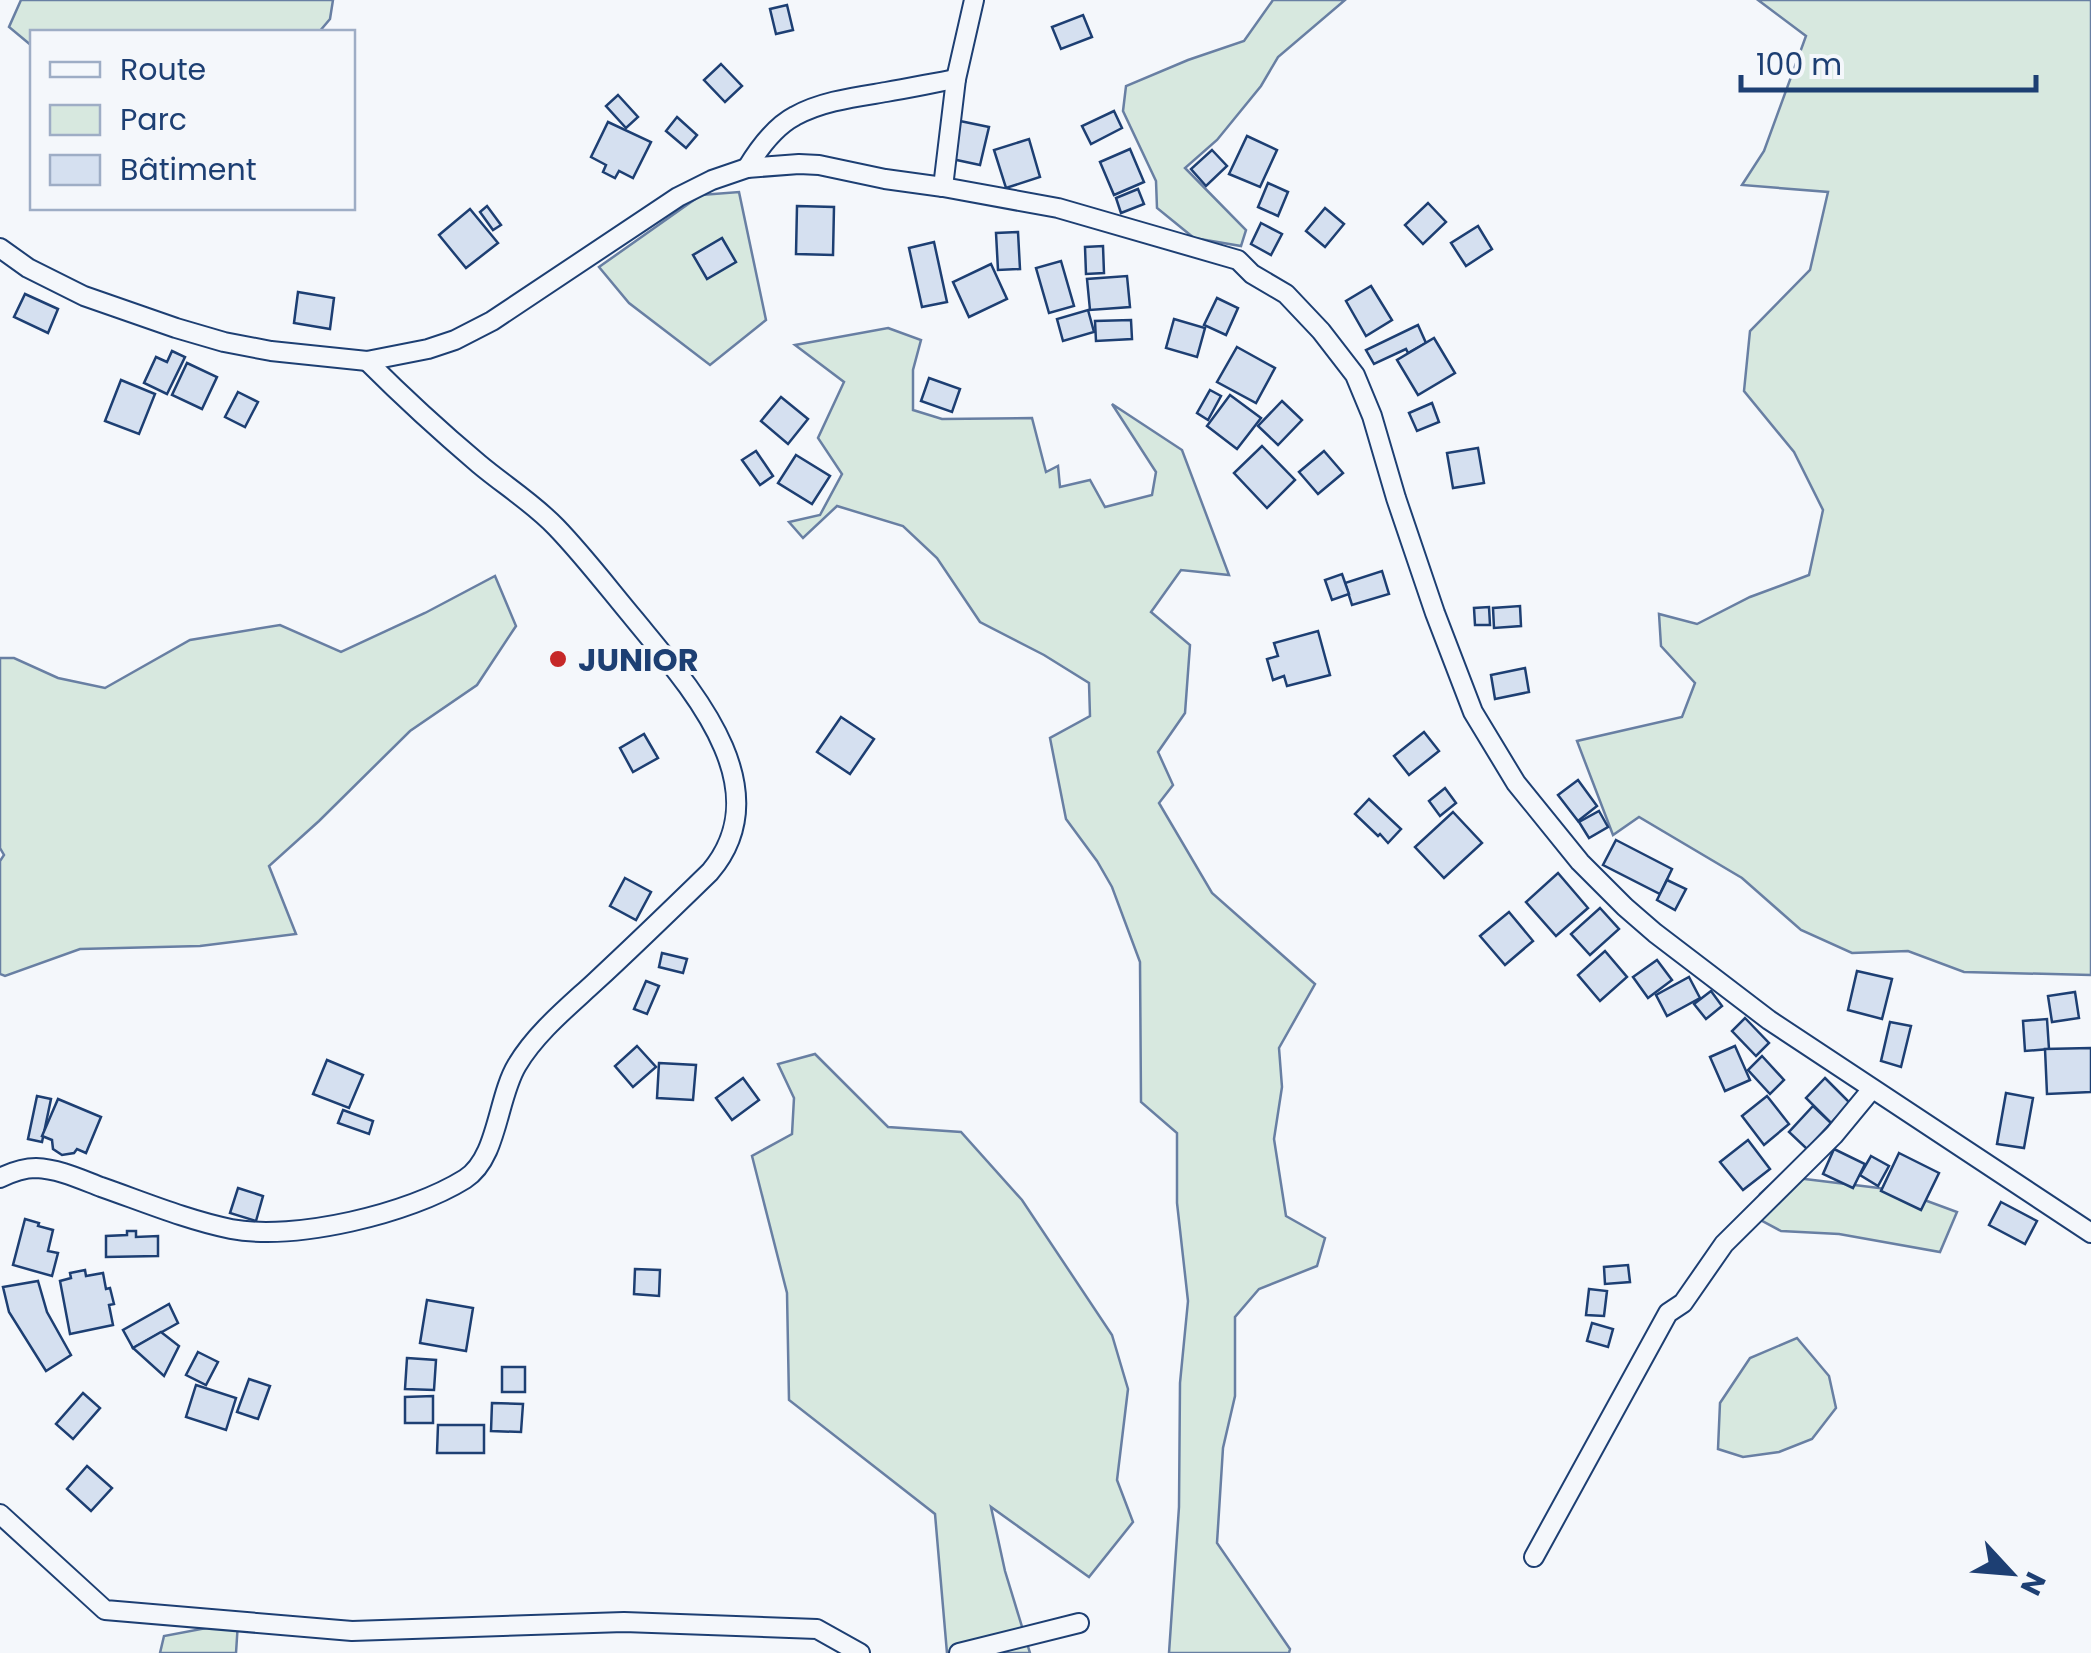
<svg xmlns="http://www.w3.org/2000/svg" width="2091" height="1653" viewBox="0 0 2091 1653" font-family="Poppins,sans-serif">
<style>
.green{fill:#d7e8df;stroke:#687fa3;stroke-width:2.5}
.building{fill:#d5e0f0;stroke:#1d3f73;stroke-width:2.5}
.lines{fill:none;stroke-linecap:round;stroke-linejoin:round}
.street-casing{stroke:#1d3f73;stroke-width:22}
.street{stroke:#f4f7fb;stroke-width:18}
.poi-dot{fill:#c62828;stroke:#f4f7fb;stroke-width:4}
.labels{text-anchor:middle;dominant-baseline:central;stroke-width:8;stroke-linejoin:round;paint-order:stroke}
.poi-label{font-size:32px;font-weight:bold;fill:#1d3f73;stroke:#f4f7fb;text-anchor:start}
</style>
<rect width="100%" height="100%" fill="#f4f7fb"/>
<!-- green -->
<g class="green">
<polygon points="21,0 333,0 330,19 319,32 32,32 32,46 9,27"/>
<polygon points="1273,0 1345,0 1278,57 1261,86 1217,140 1185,168 1246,230 1241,246 1194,238 1157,208 1156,181 1123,111 1126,86 1188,60 1244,41"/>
<polygon points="1758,0 2091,0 2091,975 1964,972 1908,951 1852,953 1801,930 1742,878 1639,817 1613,835 1577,741 1682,717 1695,683 1661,646 1659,614 1697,624 1750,597 1809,575 1823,510 1794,452 1744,391 1750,331 1810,270 1828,192 1742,185 1764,151 1806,36"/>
<polygon points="739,192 766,320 710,365 629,303 599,267 701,195"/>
<polygon points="888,328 921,340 913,370 913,410 942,419 1032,418 1046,472 1058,466 1060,487 1090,480 1105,507 1152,495 1156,472 1112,404 1182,450 1229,575 1181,570 1151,612 1190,645 1185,713 1158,752 1173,785 1159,803 1212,893 1315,984 1279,1048 1282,1087 1274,1139 1286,1216 1325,1238 1317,1266 1259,1289 1235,1317 1235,1396 1223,1448 1217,1543 1290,1649 1289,1653 1169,1653 1179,1507 1180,1383 1188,1301 1177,1203 1177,1133 1141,1102 1140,962 1112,887 1097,861 1066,819 1050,738 1090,716 1089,683 1044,655 980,622 937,558 903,526 837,506 803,538 789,522 820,515 842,474 818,438 844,382 795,345"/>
<polygon points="495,576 516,626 477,685 410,731 319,821 269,866 296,934 200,946 80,949 5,976 0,974 0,861 4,855 0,848 0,658 14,658 58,678 105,688 190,640 280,625 341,652 425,613"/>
<polygon points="815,1054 888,1127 961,1132 1022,1200 1112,1335 1128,1389 1117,1480 1133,1522 1089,1577 991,1507 1005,1571 1030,1653 947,1653 935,1514 789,1400 787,1293 752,1156 792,1134 794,1098 778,1064"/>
<polygon points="1780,1176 1879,1188 1919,1198 1957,1212 1940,1252 1839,1234 1781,1231 1755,1217 1760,1194"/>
<polygon points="1797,1338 1829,1376 1836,1408 1812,1439 1779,1452 1743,1457 1718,1449 1720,1403 1750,1358"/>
<polygon points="238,1622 236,1653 160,1653 164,1636"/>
</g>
<!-- building -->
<g class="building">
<polygon points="787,5 793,30 776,34 770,9"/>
<polygon points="1083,15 1092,37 1061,49 1052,27"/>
<polygon points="721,64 742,86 725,102 704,80"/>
<polygon points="618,95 638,117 626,128 606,106"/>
<polygon points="1114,111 1122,128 1091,144 1082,126"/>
<polygon points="677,117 697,135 686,148 666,131"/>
<polygon points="960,121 989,127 980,165 952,159"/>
<polygon points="608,122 651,142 633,178 619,171 615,178 603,172 606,165 591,157"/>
<polygon points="1247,136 1277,150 1260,187 1229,174"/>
<polygon points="1029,139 1040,177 1006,188 994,150"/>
<polygon points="1130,149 1144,182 1114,195 1100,162"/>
<polygon points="1212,150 1227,166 1206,186 1191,169"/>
<polygon points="1268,183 1288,192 1278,216 1258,207"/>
<polygon points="1138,189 1144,204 1121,213 1116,198"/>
<polygon points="1428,203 1446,222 1423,244 1405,225"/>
<polygon points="487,206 501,225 493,230 480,212"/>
<polygon points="797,206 834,207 833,255 796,254"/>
<polygon points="1325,208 1344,224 1325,247 1306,231"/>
<polygon points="470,209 498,243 466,268 439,235"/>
<polygon points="1261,223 1282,234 1271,255 1251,244"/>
<polygon points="1478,226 1492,249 1466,266 1451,243"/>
<polygon points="1018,232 1020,269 998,270 996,233"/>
<polygon points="722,238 736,262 707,279 693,255"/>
<polygon points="934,242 947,302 922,307 909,248"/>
<polygon points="1103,246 1104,273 1086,274 1085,247"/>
<polygon points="1061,261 1074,306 1049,313 1036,268"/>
<polygon points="991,264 1007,299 969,317 953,282"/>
<polygon points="1127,276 1130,307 1090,310 1087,279"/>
<polygon points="1371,286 1392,320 1366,336 1346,301"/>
<polygon points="298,292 334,298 330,329 294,323"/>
<polygon points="25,294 58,309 48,333 14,317"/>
<polygon points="1217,298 1238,308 1226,335 1204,325"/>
<polygon points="1088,310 1094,332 1063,341 1057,319"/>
<polygon points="1174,319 1205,328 1197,357 1166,348"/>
<polygon points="1131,320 1132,339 1096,341 1095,321"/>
<polygon points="1418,325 1426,343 1408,353 1406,349 1374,364 1366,350"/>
<polygon points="1434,338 1455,373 1418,395 1397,360"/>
<polygon points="1237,347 1275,368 1256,403 1217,382"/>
<polygon points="172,351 185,357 167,394 144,383 156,357 167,362"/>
<polygon points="187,363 217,377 202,409 172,395"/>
<polygon points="929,378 960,389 952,412 921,401"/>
<polygon points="121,380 155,394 139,434 105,421"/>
<polygon points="1210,390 1221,396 1208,420 1197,413"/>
<polygon points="238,392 258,402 245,427 225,417"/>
<polygon points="1230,395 1261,418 1237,449 1207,426"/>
<polygon points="781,397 808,419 788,444 761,421"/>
<polygon points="1282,401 1302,420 1278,445 1258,426"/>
<polygon points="1432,403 1439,422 1417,431 1409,413"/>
<polygon points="1262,446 1295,480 1267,508 1234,473"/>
<polygon points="1478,448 1484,483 1453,488 1447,453"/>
<polygon points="756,451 773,476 760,485 742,460"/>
<polygon points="1324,451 1343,473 1318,494 1299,472"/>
<polygon points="796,455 830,476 812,504 778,483"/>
<polygon points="1382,571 1389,594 1352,605 1345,583"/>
<polygon points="1342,574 1349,594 1332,600 1325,580"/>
<polygon points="1520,606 1521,626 1494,628 1493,608"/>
<polygon points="1489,607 1490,625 1475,625 1474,608"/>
<polygon points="1318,631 1330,675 1287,686 1284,676 1273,680 1267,659 1278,656 1274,643"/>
<polygon points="1525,668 1529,692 1495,699 1491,675"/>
<polygon points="841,717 874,739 850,774 817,752"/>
<polygon points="1424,732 1439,751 1409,775 1394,756"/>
<polygon points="644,734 658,758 633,772 620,748"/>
<polygon points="1578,780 1597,806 1578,821 1558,795"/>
<polygon points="1445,788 1456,803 1440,816 1429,801"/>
<polygon points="1369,799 1401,829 1388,843 1380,834 1378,836 1355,814"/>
<polygon points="1599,811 1608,827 1589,838 1579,822"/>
<polygon points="1453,812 1482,843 1444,878 1415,847"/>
<polygon points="1616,840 1672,869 1660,894 1603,865"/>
<polygon points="1558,873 1588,908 1556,936 1526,902"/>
<polygon points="625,878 651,892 636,920 610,906"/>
<polygon points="1667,880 1686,889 1675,910 1657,900"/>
<polygon points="1600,908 1619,929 1590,955 1571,934"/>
<polygon points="1509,912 1533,941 1505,965 1480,936"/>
<polygon points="1605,951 1627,977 1600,1001 1578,975"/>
<polygon points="662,953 687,959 683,973 659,967"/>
<polygon points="1657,960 1672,980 1648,998 1633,977"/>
<polygon points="1857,971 1892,979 1882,1019 1848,1010"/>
<polygon points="1689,977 1700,998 1667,1016 1656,995"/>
<polygon points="646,981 659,986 647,1014 634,1009"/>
<polygon points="1711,991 1722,1006 1706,1019 1694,1004"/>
<polygon points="2075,992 2079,1018 2052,1022 2048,996"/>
<polygon points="1745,1018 1769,1043 1756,1056 1732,1031"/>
<polygon points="2047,1019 2049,1049 2025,1051 2023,1021"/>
<polygon points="1890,1022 1911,1026 1901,1067 1881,1061"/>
<polygon points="637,1046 656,1067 633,1087 615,1066"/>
<polygon points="1735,1046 1750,1080 1725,1091 1710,1057"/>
<polygon points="2091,1048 2091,1092 2047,1094 2045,1049"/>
<polygon points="1762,1056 1784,1080 1770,1094 1748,1070"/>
<polygon points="327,1060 363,1075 349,1108 313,1094"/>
<polygon points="659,1063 696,1065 693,1100 657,1098"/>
<polygon points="743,1078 759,1100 732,1120 716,1098"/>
<polygon points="1825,1078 1850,1103 1831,1123 1806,1098"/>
<polygon points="2006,1093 2033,1098 2024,1148 1997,1144"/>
<polygon points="37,1096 51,1099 42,1142 28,1139"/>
<polygon points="1767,1096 1789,1124 1764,1145 1742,1116"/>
<polygon points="58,1099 101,1117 86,1153 77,1149 74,1153 62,1155 53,1149 52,1140 42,1136"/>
<polygon points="1813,1106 1831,1123 1807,1149 1789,1132"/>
<polygon points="343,1110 373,1121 369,1134 338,1123"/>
<polygon points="1748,1140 1770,1169 1743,1190 1720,1162"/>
<polygon points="1834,1149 1865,1164 1853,1188 1823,1174"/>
<polygon points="1899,1153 1939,1173 1921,1210 1881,1191"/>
<polygon points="1871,1156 1889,1166 1878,1186 1860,1175"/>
<polygon points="238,1188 263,1196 256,1221 230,1213"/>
<polygon points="2001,1202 2037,1221 2025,1244 1989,1225"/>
<polygon points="25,1219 39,1223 38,1226 53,1230 48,1251 58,1253 52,1276 13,1265"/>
<polygon points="127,1231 136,1231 136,1237 158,1236 158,1256 106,1257 106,1236 127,1235"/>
<polygon points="1628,1265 1630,1282 1605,1284 1604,1267"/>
<polygon points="635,1269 660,1270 659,1296 634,1294"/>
<polygon points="85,1270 86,1276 103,1273 106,1289 110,1288 114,1304 109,1305 113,1325 70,1334 60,1281 71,1278 70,1273"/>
<polygon points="38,1281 47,1312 71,1355 46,1371 9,1312 3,1287"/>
<polygon points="1589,1289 1607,1291 1604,1316 1586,1315"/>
<polygon points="427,1300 473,1308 466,1351 420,1343"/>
<polygon points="169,1304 178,1323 133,1348 123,1330"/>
<polygon points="1592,1323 1613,1329 1608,1347 1587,1341"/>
<polygon points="161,1332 179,1346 164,1376 133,1348"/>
<polygon points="198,1352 218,1362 206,1385 186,1375"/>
<polygon points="407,1358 436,1360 434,1390 405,1389"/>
<rect x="502" y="1367" width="23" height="25"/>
<polygon points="249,1379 270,1386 258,1419 237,1412"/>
<polygon points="196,1385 236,1398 226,1430 186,1417"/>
<polygon points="83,1393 100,1408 73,1439 56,1424"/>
<polygon points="433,1396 433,1423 405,1423 405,1397"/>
<polygon points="492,1403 523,1404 521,1432 491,1431"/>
<polygon points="438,1425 484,1425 484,1453 437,1453"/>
<polygon points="87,1466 112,1488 91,1511 67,1489"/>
</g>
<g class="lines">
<!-- street casing -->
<g class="street-casing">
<g id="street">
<path d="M747 168C759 148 774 127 795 116 822 101 856 97 886 92 910 88 933 83 956 79"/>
<polyline points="943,187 956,79 974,0"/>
<polyline points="0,248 28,268 84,296 176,328 224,342 271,351 367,361 428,349 455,340 492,321 678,197 712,180 747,168 799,164 819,165 885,179 943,187 1058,208 1238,260 1252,274 1286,294 1321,331 1355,375 1372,416 1396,498 1435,613 1473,712 1516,783 1580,862 1625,907 1655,933 1769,1020 2091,1233"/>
<path d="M0 1178C10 1173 25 1168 36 1168 59 1169 80 1179 101 1187 144 1202 187 1220 231 1229 295 1241 409 1214 465 1179 498 1158 497 1098 517 1065 536 1033 568 1007 595 982 634 946 672 909 710 872 782 787 689 686 635 620 609 589 584 556 556 527 533 503 504 485 479 464 440 431 403 397 367 361"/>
<polyline points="0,1514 105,1610 352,1631 624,1622 817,1629 860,1653"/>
<polyline points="1534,1557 1668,1313 1683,1303 1724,1244 1834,1135 1872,1089"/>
<polyline points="959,1653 1079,1623"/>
</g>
</g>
<!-- street -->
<use href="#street" class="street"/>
</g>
<!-- markers -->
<circle class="poi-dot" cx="558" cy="659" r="10"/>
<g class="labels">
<!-- poi labels -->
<g class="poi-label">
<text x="578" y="659">JUNIOR</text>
</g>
</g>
<!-- legend -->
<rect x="30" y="30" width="325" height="180" fill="#f4f7fb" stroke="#9eadc5" stroke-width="2.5"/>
<rect x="50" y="62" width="50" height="15" fill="#f4f7fb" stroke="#9eadc5" stroke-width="2.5"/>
<text x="120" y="80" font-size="30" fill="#1d3f73">Route</text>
<rect x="50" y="105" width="50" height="30" fill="#d7e8df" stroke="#9eadc5" stroke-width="2.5"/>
<text x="120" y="130" font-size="30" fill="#1d3f73">Parc</text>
<rect x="50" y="155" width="50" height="30" fill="#d5e0f0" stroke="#9eadc5" stroke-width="2.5"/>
<text x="120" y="180" font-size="30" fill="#1d3f73">Bâtiment</text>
<!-- north arrow -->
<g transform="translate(2011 1573) rotate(116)" stroke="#f4f7fb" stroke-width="8" paint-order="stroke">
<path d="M0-8L18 38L0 25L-18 38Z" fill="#1d3f73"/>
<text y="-15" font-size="28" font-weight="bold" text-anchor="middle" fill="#1d3f73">N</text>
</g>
<!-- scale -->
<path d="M1741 75v15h295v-15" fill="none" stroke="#1d3f73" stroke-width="5"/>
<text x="1756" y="75" font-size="30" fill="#1d3f73" stroke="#f4f7fb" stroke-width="8" paint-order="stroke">100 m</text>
</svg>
